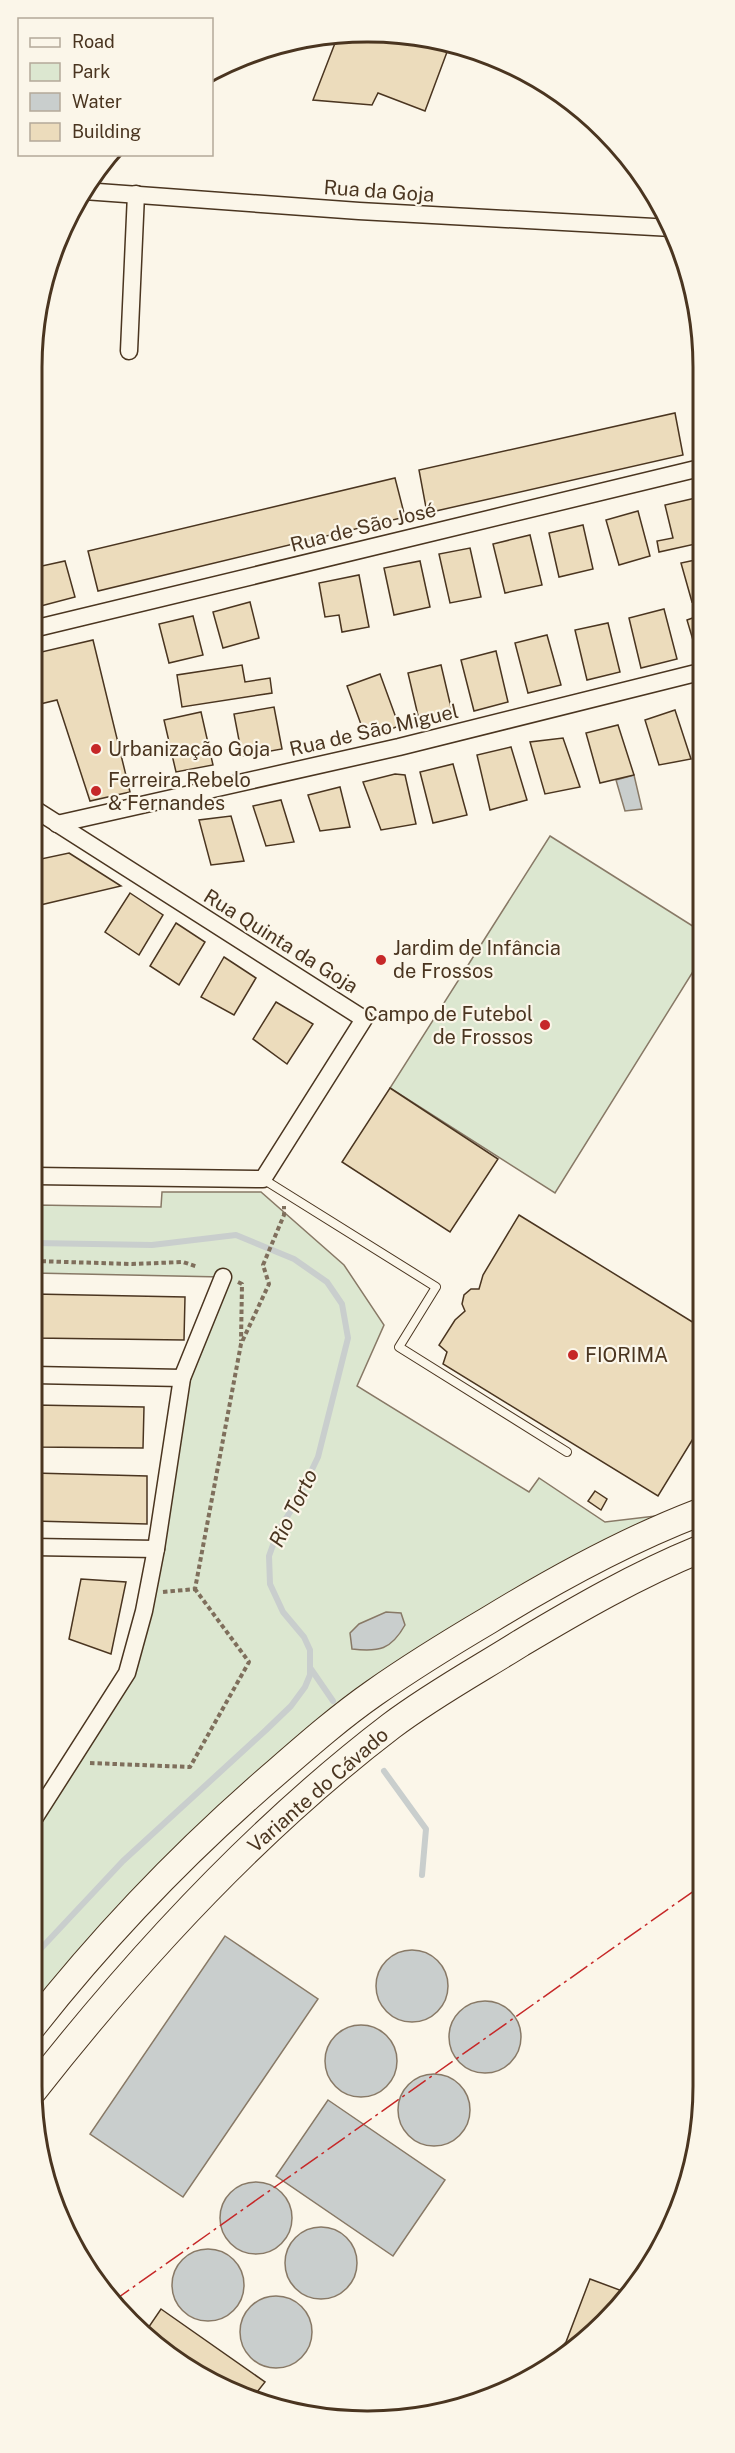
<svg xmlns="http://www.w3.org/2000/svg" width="735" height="2453" viewBox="0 0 735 2453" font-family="'Public Sans',sans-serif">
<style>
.green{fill:#dce7d0;stroke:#887966;stroke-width:1.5}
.water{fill:#c9cecd;stroke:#887966;stroke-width:1.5}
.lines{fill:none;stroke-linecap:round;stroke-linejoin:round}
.stream{stroke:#c9cecd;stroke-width:6}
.building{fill:#ecdcbc;stroke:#4a3520;stroke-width:1.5}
.lane-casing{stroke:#4a3520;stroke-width:10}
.street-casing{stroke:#4a3520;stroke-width:19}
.primary-casing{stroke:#4a3520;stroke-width:29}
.path{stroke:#7f6f5c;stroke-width:4;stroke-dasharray:4.5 3;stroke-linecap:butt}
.lane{stroke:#fbf6e9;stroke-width:8}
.street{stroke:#fbf6e9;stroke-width:16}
.primary{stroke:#fbf6e9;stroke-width:27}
.power{stroke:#c62828;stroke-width:1.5;stroke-dasharray:21 4.5 3 4.5;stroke-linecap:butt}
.poi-dot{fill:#c62828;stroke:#fbf6e9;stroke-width:2}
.labels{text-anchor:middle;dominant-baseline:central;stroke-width:4.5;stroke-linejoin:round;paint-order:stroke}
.street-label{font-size:20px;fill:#4a3520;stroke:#fbf6e9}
.poi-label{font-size:20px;fill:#4a3520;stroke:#fbf6e9;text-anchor:start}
.water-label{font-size:21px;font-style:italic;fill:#4a3520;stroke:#fbf6e9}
.rim{fill:none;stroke:#4a3520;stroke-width:3}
</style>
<rect width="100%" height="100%" fill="#fbf6e9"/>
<!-- green -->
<g class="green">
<polygon points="550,836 699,930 699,962 555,1193 390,1088"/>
<polygon points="162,1192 261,1192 344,1265 384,1325 357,1386 529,1492 539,1478 605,1522 664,1515 319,1736 32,2027 32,1822 127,1673 182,1378 222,1277 34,1273 35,1205 161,1207"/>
</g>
<!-- water -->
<g class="water">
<polygon points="634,775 642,809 625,811 616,780"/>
<path d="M386 1612 401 1613 405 1625C391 1650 379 1652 352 1649L350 1633 359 1624Z"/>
<polygon points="225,1936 318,1999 183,2197 90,2134"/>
<circle cx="412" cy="1986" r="36"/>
<circle cx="485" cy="2037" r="36"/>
<circle cx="361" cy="2061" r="36"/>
<circle cx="434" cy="2110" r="36"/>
<polygon points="328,2100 445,2180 393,2256 276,2176"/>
<circle cx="256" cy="2218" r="36"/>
<circle cx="321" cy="2263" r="36"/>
<circle cx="208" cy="2285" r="36"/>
<circle cx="276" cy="2332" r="36"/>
</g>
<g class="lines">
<!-- stream -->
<g class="stream">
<polyline points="311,1669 333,1701"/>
<polyline points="384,1771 426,1829 422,1875"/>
<polyline points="32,1958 123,1861 266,1730 291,1706 305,1687 310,1675 310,1650 304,1637 283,1612 270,1584 269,1556 278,1531 297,1501 318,1457 348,1338 342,1304 327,1282 294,1259 236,1235 152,1245 35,1243"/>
</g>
</g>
<!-- building -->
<g class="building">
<polygon points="337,38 433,38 450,44 425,111 378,93 372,105 313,100"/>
<polygon points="675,413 683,455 427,513 419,470"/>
<polygon points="395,478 405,517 98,591 88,551"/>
<polygon points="700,497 700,543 659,552 657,541 673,538 665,505"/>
<polygon points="638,511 650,556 619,565 606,520"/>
<polygon points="583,525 593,569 559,577 549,533"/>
<polygon points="530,535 542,585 505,593 493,544"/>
<polygon points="470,548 481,597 450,603 439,554"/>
<polygon points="700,559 700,600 692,602 681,563"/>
<polygon points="65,561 75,597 37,607 37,567"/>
<polygon points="420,561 430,607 394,615 384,568"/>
<polygon points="359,575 369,627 342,632 339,615 325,617 319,583"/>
<polygon points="250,602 259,638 223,648 213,612"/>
<polygon points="664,609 677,659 641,668 629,618"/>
<polygon points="193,616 203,655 169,663 159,624"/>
<polygon points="698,616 700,616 700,656 698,657 687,620"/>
<polygon points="608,623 620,672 587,680 575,630"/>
<polygon points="547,635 561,685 528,693 515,643"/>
<polygon points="93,640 130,792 90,801 57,700 36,705 37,653"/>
<polygon points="496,651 508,702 474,711 461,660"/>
<polygon points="242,665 245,682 270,678 272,693 182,707 177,675"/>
<polygon points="441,665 453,716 420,724 408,673"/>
<polygon points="380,674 399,726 366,738 347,686"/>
<polygon points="700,702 700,721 694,703"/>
<polygon points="274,707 282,749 242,756 234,714"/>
<polygon points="675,710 691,759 659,765 645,720"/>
<polygon points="201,712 213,765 176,772 164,720"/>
<polygon points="618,725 634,775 600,783 586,733"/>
<polygon points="563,738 580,787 545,794 530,742"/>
<polygon points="511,747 527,800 490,810 477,755"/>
<polygon points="453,764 467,815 433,823 420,772"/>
<polygon points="395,774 405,775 416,824 381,830 363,782"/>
<polygon points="340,787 350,827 320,831 308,795"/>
<polygon points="281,800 294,842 266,846 253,806"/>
<polygon points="231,816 244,861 211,865 199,820"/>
<polygon points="69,853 121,886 36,906 36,860"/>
<polygon points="130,893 163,915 139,955 105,932"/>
<polygon points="176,923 205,942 179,985 150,966"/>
<polygon points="224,957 256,978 234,1015 201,997"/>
<polygon points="276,1002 313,1024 287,1064 253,1039"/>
<polygon points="390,1088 498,1159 450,1232 342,1162"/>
<polygon points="519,1215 699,1326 699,1429 658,1496 443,1364 447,1352 439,1345 455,1320 465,1311 462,1304 464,1295 471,1289 479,1289 483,1275"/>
<polygon points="34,1294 185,1297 184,1340 34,1338"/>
<polygon points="34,1405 144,1407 143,1448 34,1447"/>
<polygon points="34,1473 147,1476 147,1524 34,1521"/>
<polygon points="595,1491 607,1499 601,1510 588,1501"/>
<polygon points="81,1579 126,1582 111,1654 69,1639"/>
<polygon points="590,2279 625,2292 572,2352 545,2365 566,2342"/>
<polygon points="161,2309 265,2382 254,2396 219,2387 146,2331"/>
</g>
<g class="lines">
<!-- lane casing -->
<g class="lane-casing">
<polyline id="lane" points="263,1179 436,1287 399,1347 567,1452"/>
</g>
<!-- street casing -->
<g class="street-casing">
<g id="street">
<polyline points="84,191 359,211 672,228"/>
<polyline points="129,351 136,194"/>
<polyline points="37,628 700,468"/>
<polyline points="57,824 399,747 700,672"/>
<polyline points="35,1176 263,1179 364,1019 36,810"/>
<polyline points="34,1375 182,1378"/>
<polyline points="33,1547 156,1549"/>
<polyline points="32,1822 127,1673 144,1611 156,1549 182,1378 223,1277"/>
</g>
</g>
<!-- primary casing -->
<g class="primary-casing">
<g id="primary">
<path d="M32 2027C106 1933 188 1848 279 1770 310 1743 341 1716 374 1693 411 1667 450 1643 489 1620 556 1579 625 1541 698 1513"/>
<path d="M33 2091C138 1957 255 1830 391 1726 432 1695 478 1670 521 1643 578 1609 637 1575 698 1550"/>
</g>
</g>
<!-- path -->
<g class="path">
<polyline points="34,1261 132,1264 183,1262 198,1267"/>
<polyline points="238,1282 242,1284 241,1341"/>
<polyline points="163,1592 195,1589 241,1344 269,1284 263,1265 284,1215 284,1206"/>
<polyline points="90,1763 190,1767 249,1662 195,1589"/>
</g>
<!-- lane -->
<use href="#lane" class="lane"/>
<!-- street -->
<use href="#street" class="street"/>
<!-- primary -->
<use href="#primary" class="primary"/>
<!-- power -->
<polyline class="power" points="112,2302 698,1888"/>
</g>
<!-- markers -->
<g class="poi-dot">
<circle cx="96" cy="749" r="6"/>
<circle cx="96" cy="791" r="6"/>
<circle cx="381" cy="960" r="6"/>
<circle cx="545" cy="1025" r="6"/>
<circle cx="573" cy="1355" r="6"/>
</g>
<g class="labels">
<!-- street labels -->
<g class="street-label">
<text transform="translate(379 191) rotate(4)">Rua da Goja</text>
<text transform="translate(363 527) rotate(-14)">Rua de São José</text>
<text transform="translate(374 730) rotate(-13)">Rua de São Miguel</text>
<text transform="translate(281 941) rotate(32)">Rua Quinta da Goja</text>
<text transform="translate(318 1790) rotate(-41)">Variante do Cávado</text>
</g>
<!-- poi labels -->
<g class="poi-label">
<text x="108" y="749">Urbanização Goja</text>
<text x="108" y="780">Ferreira Rebelo<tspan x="108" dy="23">&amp; Fernandes</tspan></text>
<text x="393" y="948">Jardim de Infância<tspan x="393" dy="23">de Frossos</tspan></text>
<text x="533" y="1014" text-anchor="end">Campo de Futebol<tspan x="533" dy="23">de Frossos</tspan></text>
<text x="585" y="1355">FIORIMA</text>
</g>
<!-- water labels -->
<g class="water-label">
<text transform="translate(293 1508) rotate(-64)">Rio Torto</text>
</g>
</g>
<!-- crop -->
<path d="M0 0H735V2453H0ZM367 42H368A325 325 0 0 1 693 367V2086A325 325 0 0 1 368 2411H367A325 325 0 0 1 42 2086V367A325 325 0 0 1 367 42Z" fill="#fbf6e9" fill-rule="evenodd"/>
<path class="rim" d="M367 42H368A325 325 0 0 1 693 367V2086A325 325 0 0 1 368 2411H367A325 325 0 0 1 42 2086V367A325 325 0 0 1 367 42Z"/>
<!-- legend -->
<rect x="18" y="18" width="195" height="138" fill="#fbf6e9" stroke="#b4a999" stroke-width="1.5"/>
<rect x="30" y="38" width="30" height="9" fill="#fbf6e9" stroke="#b4a999" stroke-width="1.5"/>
<text x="72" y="48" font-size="18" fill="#4a3520">Road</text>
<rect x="30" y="63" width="30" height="18" fill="#dce7d0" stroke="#b4a999" stroke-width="1.5"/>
<text x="72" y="78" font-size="18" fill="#4a3520">Park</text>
<rect x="30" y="93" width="30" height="18" fill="#c9cecd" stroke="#b4a999" stroke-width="1.5"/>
<text x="72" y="108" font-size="18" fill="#4a3520">Water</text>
<rect x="30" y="123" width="30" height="18" fill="#ecdcbc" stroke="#b4a999" stroke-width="1.5"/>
<text x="72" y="138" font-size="18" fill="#4a3520">Building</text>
</svg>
